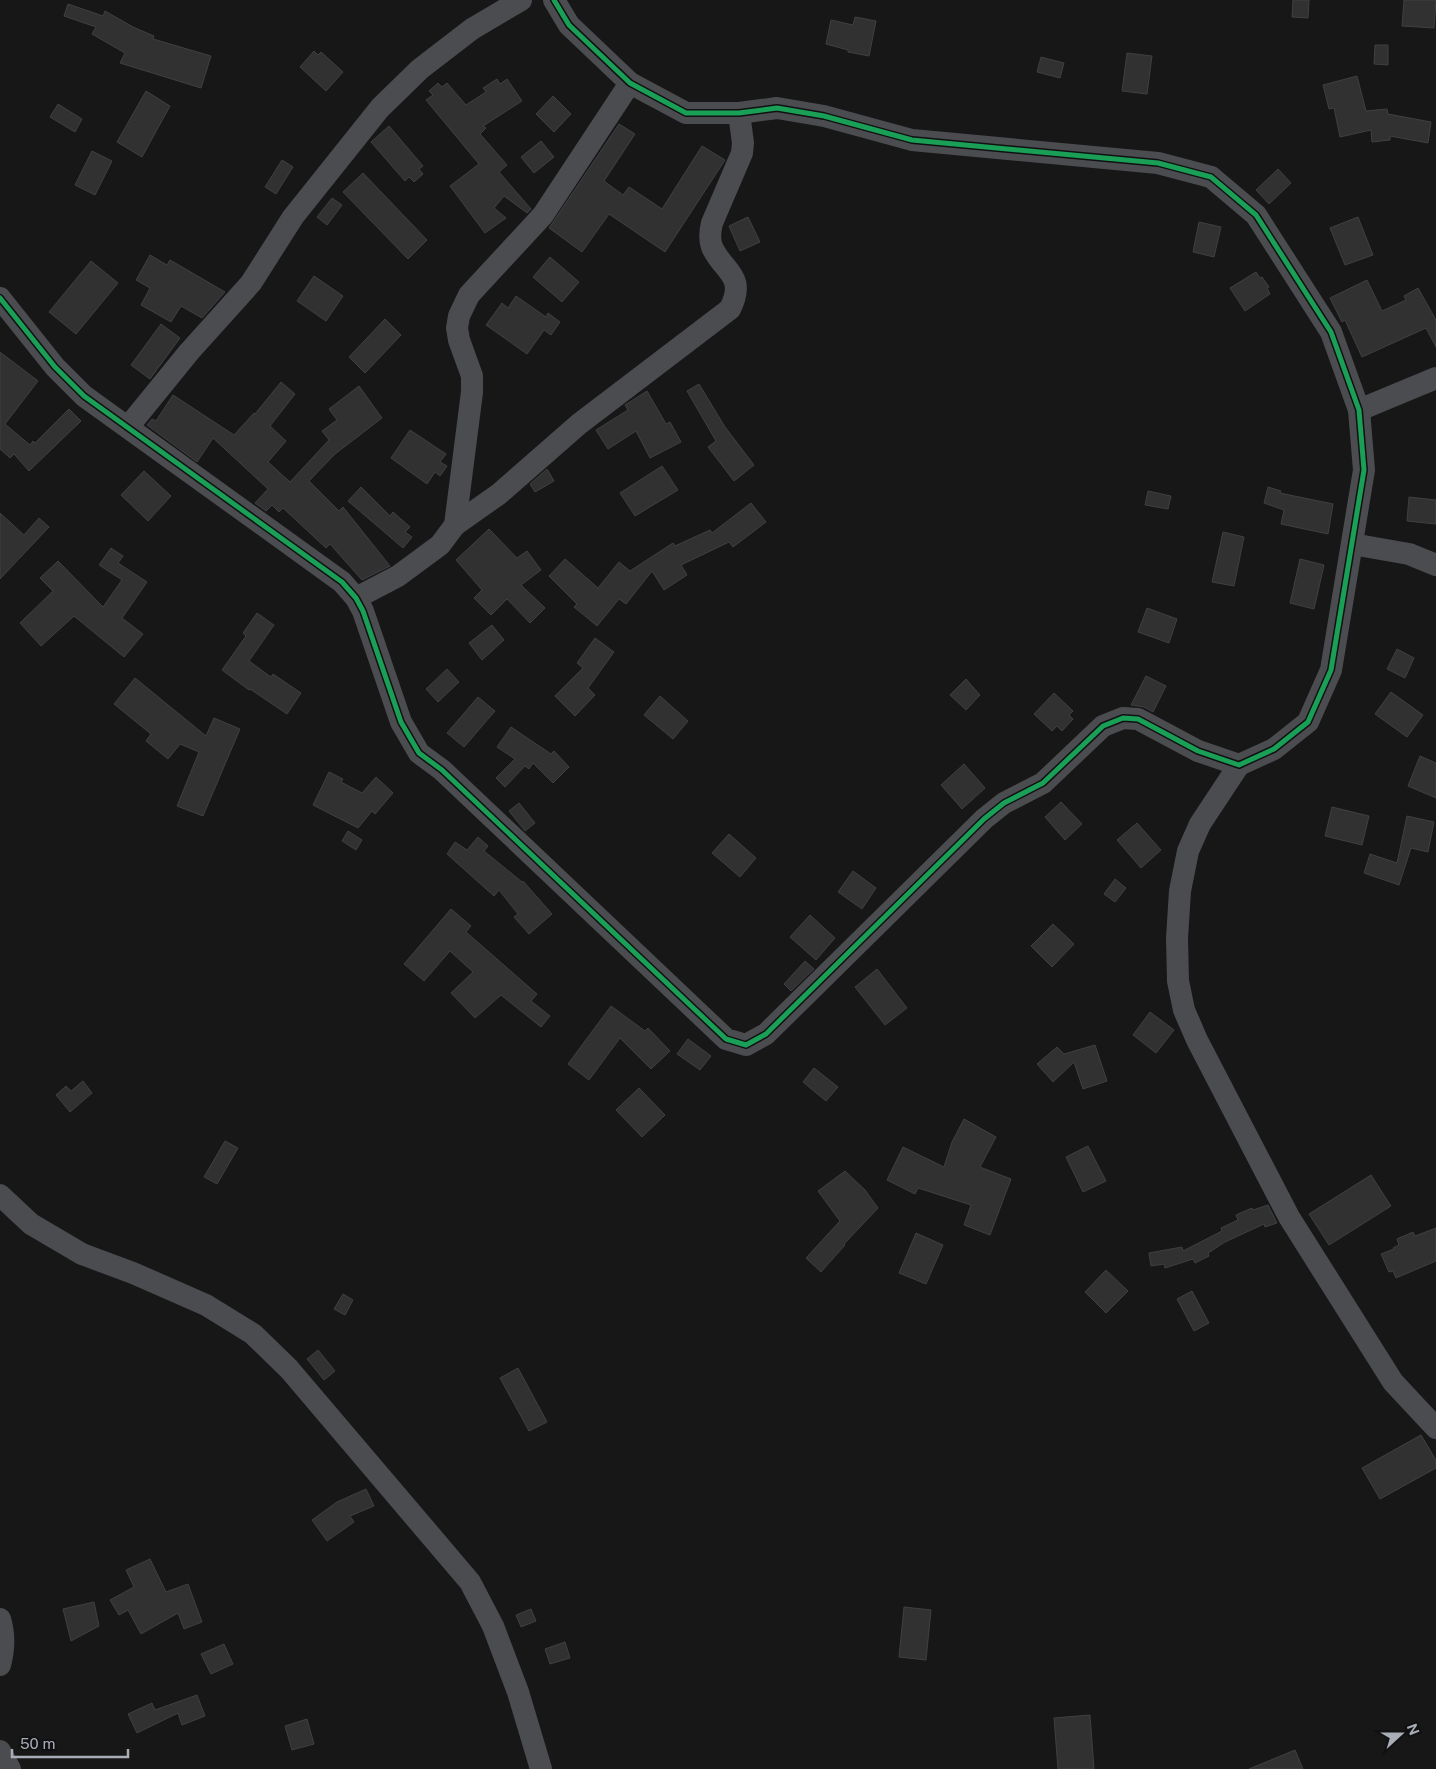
<svg xmlns="http://www.w3.org/2000/svg" width="1436" height="1769" viewBox="0 0 1436 1769" font-family="'Public Sans',sans-serif">
<style>
.building{fill:#313132;stroke:#3f4043}
.lines{fill:none;stroke-linecap:round;stroke-linejoin:round}
.minor{stroke:#4b4c4f;stroke-width:22}
.cycleway-casing{stroke:#111113;stroke-width:8}
.cycleway{stroke:#1a9f57;stroke-width:5}
</style>
<rect width="100%" height="100%" fill="#171717"/>
<!-- building -->
<g class="building">
<polygon points="1293,0 1309,0 1308,18 1292,17"/>
<polygon points="1404,0 1436,0 1434,28 1402,26"/>
<polygon points="68,4 103,16 105,11 133,27 154,36 153,39 211,56 201,88 120,63 125,53 92,34 96,27 64,16"/>
<polygon points="855,17 876,21 869,56 848,52 848,50 826,44 831,20 853,25"/>
<polygon points="1375,45 1388,45 1388,65 1374,64"/>
<polygon points="314,51 318,55 321,52 343,72 326,91 300,67"/>
<polygon points="1127,53 1152,56 1147,94 1122,91"/>
<polygon points="1041,57 1064,63 1060,78 1037,72"/>
<polygon points="1357,76 1366,111 1387,109 1388,114 1431,122 1428,143 1390,136 1390,140 1372,142 1371,130 1340,137 1334,108 1329,109 1323,85"/>
<polygon points="497,79 500,84 507,79 522,101 483,126 486,128 480,134 507,165 499,172 531,209 527,213 504,196 494,208 506,218 485,233 450,186 479,164 426,100 433,95 429,91 438,83 442,87 447,83 466,105 486,92 483,88"/>
<polygon points="146,91 170,106 142,157 117,142"/>
<polygon points="553,96 571,114 554,132 536,114"/>
<polygon points="58,104 82,119 75,132 50,117"/>
<polygon points="619,124 635,134 604,181 623,195 629,187 662,209 702,146 725,160 665,252 609,214 582,252 549,228"/>
<polygon points="389,126 423,166 419,169 423,174 414,182 409,177 405,181 371,142"/>
<polygon points="541,141 554,157 534,173 521,157"/>
<polygon points="92,151 112,161 95,195 75,185"/>
<polygon points="282,160 293,167 276,194 265,187"/>
<polygon points="1278,169 1291,183 1269,204 1256,190"/>
<polygon points="363,173 427,240 408,259 343,192"/>
<polygon points="332,198 342,205 327,225 317,217"/>
<polygon points="748,217 760,242 740,251 729,226"/>
<polygon points="1358,217 1373,255 1345,265 1330,228"/>
<polygon points="1199,222 1221,227 1214,257 1193,252"/>
<polygon points="150,255 167,265 170,260 225,292 202,318 181,306 171,322 141,305 150,288 136,280"/>
<polygon points="550,257 579,282 562,302 533,277"/>
<polygon points="91,261 118,283 76,334 49,312"/>
<polygon points="1256,272 1260,278 1262,277 1269,287 1267,288 1270,294 1245,311 1230,288"/>
<polygon points="314,276 343,296 326,321 297,301"/>
<polygon points="1367,280 1382,311 1406,300 1404,296 1418,288 1436,320 1436,347 1426,328 1362,357 1345,320 1342,322 1330,298"/>
<polygon points="516,296 546,317 548,313 560,322 551,335 544,330 527,354 486,325 502,303 508,308"/>
<polygon points="385,319 401,335 365,373 349,357"/>
<polygon points="161,324 180,338 150,379 131,365"/>
<polygon points="0,352 38,381 5,424 30,445 33,441 35,443 69,409 81,421 29,471 14,454 10,458 0,449"/>
<polygon points="281,382 295,394 270,426 286,441 268,462 290,482 329,440 322,431 337,420 329,409 359,386 382,418 335,454 309,481 339,511 343,507 390,566 362,580 330,544 326,548 283,508 279,512 272,505 266,511 255,503 268,489 213,438 197,462 147,425 152,419 156,421 173,395 234,435 254,413 255,414"/>
<polygon points="699,384 725,427 754,465 734,481 708,447 716,441 687,391"/>
<polygon points="647,391 666,424 670,422 681,442 650,458 636,431 608,449 596,430 628,410 625,405"/>
<polygon points="410,430 446,454 440,462 447,466 440,476 435,472 427,484 391,458"/>
<polygon points="662,466 678,490 635,516 620,493"/>
<polygon points="547,469 554,481 535,492 530,484"/>
<polygon points="144,471 171,496 148,521 121,495"/>
<polygon points="361,487 390,516 393,512 410,527 405,532 412,537 403,548 348,501"/>
<polygon points="1268,487 1281,491 1280,493 1333,504 1328,534 1281,524 1284,510 1264,503"/>
<polygon points="1148,491 1171,496 1168,509 1145,505"/>
<polygon points="1409,497 1436,500 1436,524 1407,521"/>
<polygon points="751,503 766,522 733,547 729,542 681,565 687,575 664,590 652,571 626,604 619,599 597,626 574,607 577,604 549,576 565,559 598,588 619,562 630,571 673,543 675,546 710,530 712,533"/>
<polygon points="0,513 24,535 39,518 49,527 0,579"/>
<polygon points="489,529 517,558 527,551 541,570 521,585 545,608 530,623 507,599 491,615 474,598 482,590 456,560"/>
<polygon points="1223,532 1244,537 1234,586 1212,582"/>
<polygon points="111,548 123,556 118,563 147,582 122,618 143,634 124,657 74,616 41,646 20,623 53,591 40,578 58,561 103,607 122,580 99,565"/>
<polygon points="1300,559 1324,565 1314,609 1290,603"/>
<polygon points="1147,608 1177,619 1169,643 1138,632"/>
<polygon points="257,613 274,625 249,661 271,677 273,674 301,693 287,714 250,689 249,690 222,670 246,636 243,633"/>
<polygon points="492,625 504,640 482,660 469,643"/>
<polygon points="595,638 614,652 588,688 595,695 575,716 555,696 583,668 577,663"/>
<polygon points="1397,649 1414,658 1405,678 1387,669"/>
<polygon points="447,669 459,682 438,702 426,689"/>
<polygon points="1146,676 1166,686 1153,712 1144,707 1131,705"/>
<polygon points="135,678 206,736 214,718 240,729 203,816 177,806 199,752 180,744 168,759 146,741 151,734 114,704"/>
<polygon points="966,679 980,695 966,710 950,695"/>
<polygon points="1391,692 1423,715 1407,737 1375,714"/>
<polygon points="1054,693 1073,711 1069,715 1073,719 1062,731 1057,726 1052,731 1034,714"/>
<polygon points="660,696 688,721 673,739 644,715"/>
<polygon points="478,697 495,711 464,747 447,733"/>
<polygon points="511,727 551,754 554,751 569,767 553,783 533,763 529,769 525,766 505,787 496,778 515,759 497,747"/>
<polygon points="1420,756 1436,763 1436,798 1408,786"/>
<polygon points="964,764 985,788 962,809 941,785"/>
<polygon points="329,772 343,779 341,782 362,793 376,777 393,793 375,814 372,811 358,828 313,805"/>
<polygon points="1061,802 1082,824 1065,840 1045,817"/>
<polygon points="519,803 535,823 525,831 509,811"/>
<polygon points="1332,807 1369,816 1362,845 1325,836"/>
<polygon points="1407,816 1434,822 1428,852 1411,848 1399,885 1364,873 1370,854 1397,863"/>
<polygon points="1137,823 1161,850 1141,868 1117,840"/>
<polygon points="348,831 362,840 356,850 342,841"/>
<polygon points="729,834 756,858 740,877 712,853"/>
<polygon points="478,837 488,846 484,851 522,882 523,881 552,914 529,934 514,917 518,914 499,890 494,896 447,854 455,842 467,850"/>
<polygon points="853,871 876,888 862,909 838,892"/>
<polygon points="1115,879 1126,888 1115,902 1104,894"/>
<polygon points="451,909 471,926 466,932 537,994 531,1001 550,1016 541,1027 501,995 475,1018 451,993 473,972 450,951 424,981 404,964"/>
<polygon points="810,915 835,938 816,960 790,937"/>
<polygon points="1053,924 1074,944 1052,967 1031,946"/>
<polygon points="805,961 814,969 791,991 784,984"/>
<polygon points="877,969 907,1008 885,1025 855,987"/>
<polygon points="611,1006 645,1031 648,1028 670,1051 651,1069 620,1038 589,1080 568,1064"/>
<polygon points="1150,1012 1174,1030 1156,1053 1133,1035"/>
<polygon points="688,1039 711,1056 700,1070 677,1054"/>
<polygon points="1095,1045 1107,1081 1083,1089 1074,1062 1053,1082 1037,1064 1057,1047 1064,1054"/>
<polygon points="814,1068 838,1087 826,1101 803,1082"/>
<polygon points="83,1081 92,1093 70,1112 56,1095 66,1086 71,1091"/>
<polygon points="639,1088 665,1115 642,1137 616,1110"/>
<polygon points="964,1119 996,1137 980,1167 1011,1179 990,1235 964,1225 971,1205 918,1188 915,1194 887,1180 903,1147 944,1167 952,1142"/>
<polygon points="225,1141 238,1148 217,1184 204,1177"/>
<polygon points="1088,1146 1106,1181 1083,1192 1066,1157"/>
<polygon points="845,1171 865,1190 878,1208 844,1244 845,1245 821,1272 806,1258 840,1221 818,1191"/>
<polygon points="1371,1175 1391,1206 1329,1245 1309,1214"/>
<polygon points="1268,1205 1277,1223 1265,1227 1264,1224 1225,1242 1208,1253 1209,1256 1195,1263 1193,1259 1165,1268 1164,1264 1151,1266 1149,1253 1182,1247 1183,1251 1222,1231 1221,1228 1238,1220 1236,1215 1252,1208 1253,1210"/>
<polygon points="1436,1228 1436,1261 1396,1278 1393,1271 1389,1272 1381,1254 1394,1249 1393,1248 1399,1245 1397,1239 1413,1232 1415,1236"/>
<polygon points="916,1233 943,1245 926,1284 899,1273"/>
<polygon points="1106,1270 1128,1291 1106,1313 1085,1292"/>
<polygon points="1192,1291 1209,1323 1194,1331 1177,1299"/>
<polygon points="343,1294 353,1300 345,1315 334,1309"/>
<polygon points="318,1350 335,1371 324,1380 307,1359"/>
<polygon points="518,1368 547,1422 529,1431 500,1378"/>
<polygon points="1421,1435 1436,1460 1436,1468 1380,1499 1362,1468"/>
<polygon points="366,1489 374,1506 350,1516 354,1522 327,1541 312,1520 337,1502"/>
<polygon points="150,1559 166,1592 188,1584 202,1622 184,1629 178,1613 141,1634 128,1610 119,1615 110,1600 134,1587 126,1570"/>
<polygon points="94,1602 99,1626 71,1641 63,1609"/>
<polygon points="904,1607 931,1610 926,1660 899,1657"/>
<polygon points="531,1609 536,1621 521,1627 516,1615"/>
<polygon points="565,1642 570,1658 550,1664 545,1649"/>
<polygon points="224,1644 233,1664 211,1674 201,1654"/>
<polygon points="197,1695 205,1716 182,1725 178,1713 137,1733 128,1714 152,1703 155,1710"/>
<polygon points="1090,1715 1094,1769 1058,1769 1054,1718"/>
<polygon points="307,1719 314,1744 292,1750 285,1726"/>
<polygon points="1295,1750 1303,1769 1249,1769"/>
</g>
<g class="lines">
<!-- minor -->
<g class="minor">
<polyline points="0,298 55,367 84,396 342,582 356,598 363,611 401,722 419,753 442,770 726,1039 746,1045 766,1034 984,819 1004,803 1043,783 1103,726 1123,718 1138,719 1198,751 1239,765 1274,749 1308,722 1331,670 1364,470 1359,410 1331,332 1256,215 1211,177 1158,163 912,140 824,116 777,108 739,113 686,113 630,83 569,25 554,0"/>
<polyline points="1359,410 1436,378"/>
<polyline points="128,427 189,352 251,283 293,217 380,108 420,69 472,29 521,0"/>
<path d="M455 525 499 494 579 424 730 309C747 275 723 272 712 247 709 239 710 231 712 223L742 153 743 143 739 113"/>
<polyline points="1352,544 1409,554 1436,565"/>
<polyline points="356,598 398,576 440,545 455,525 472,392 472,376 459,340 457,328 459,316 469,295 543,215 630,83"/>
<polyline points="1239,765 1200,824 1188,851 1180,891 1177,938 1178,981 1184,1010 1197,1040 1289,1217 1393,1382 1436,1428"/>
<polyline points="0,1195 31,1224 82,1254 133,1273 206,1305 253,1334 289,1369 470,1582 493,1626 518,1692 541,1769"/>
<path d="M0 1619C5 1635 4 1650 0 1665"/>
<polyline points="0,1751 10,1769"/>
</g>
<!-- cycleway casing -->
<g class="cycleway-casing">
<polyline id="cycleway" points="0,298 55,367 84,396 342,582 356,598 363,611 401,722 419,753 442,770 726,1039 746,1045 766,1034 984,819 1004,803 1043,783 1103,726 1123,718 1138,719 1198,751 1239,765 1274,749 1308,722 1331,670 1364,470 1359,410 1331,332 1256,215 1211,177 1158,163 912,140 824,116 777,108 739,113 686,113 630,83 569,25 554,0"/>
</g>
<!-- cycleway -->
<use href="#cycleway" class="cycleway"/>
</g>
<!-- north arrow -->
<g transform="translate(1401 1734) rotate(69)" stroke="#111113" stroke-width="4" paint-order="stroke">
<path d="M0-4L9 19L0 12L-9 19Z" fill="#a9adb6"/>
<text y="-8" font-size="14" font-weight="bold" text-anchor="middle" fill="#a9adb6">N</text>
</g>
<!-- scale -->
<path d="M12 1749v8h116v-8" fill="none" stroke="#a9adb6" stroke-width="2.5"/>
<text x="20" y="1749" font-size="15" fill="#a9adb6" stroke="#111113" stroke-width="4" paint-order="stroke">50 m</text>
</svg>
